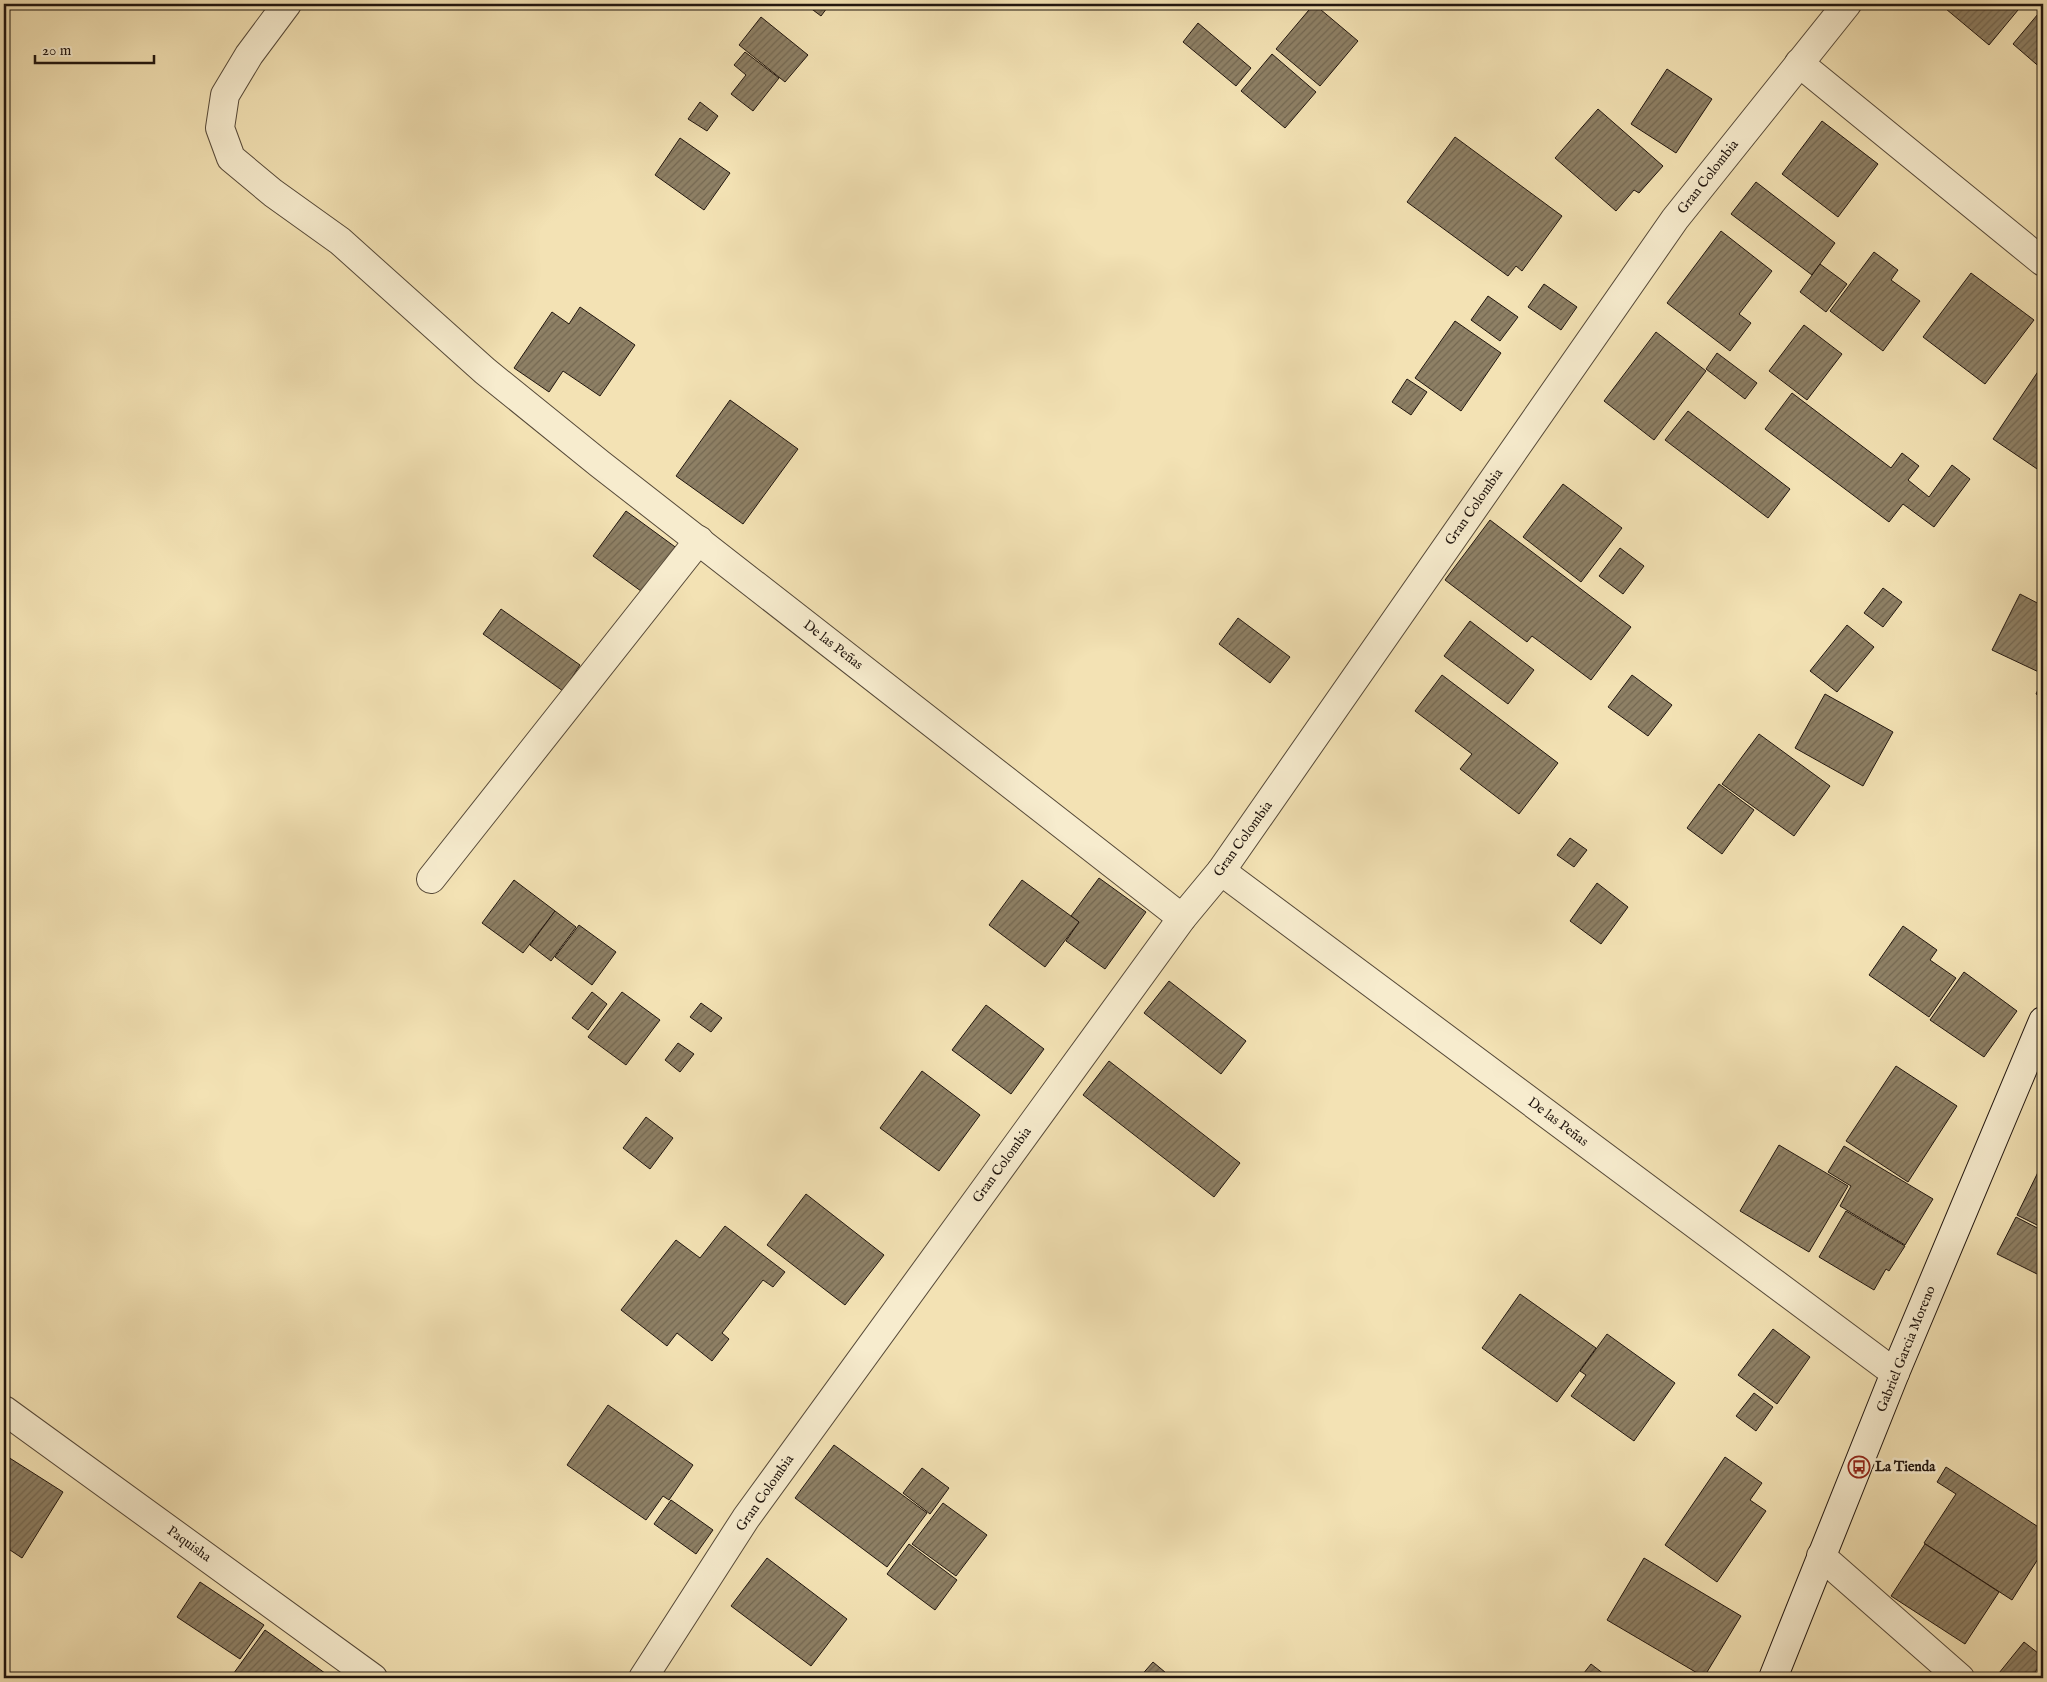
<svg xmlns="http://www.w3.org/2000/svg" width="2047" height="1682" viewBox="0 0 2047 1682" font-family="'IM FELL English',serif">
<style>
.building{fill:url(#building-hatch);stroke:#21160f}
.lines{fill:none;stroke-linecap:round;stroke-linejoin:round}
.street-casing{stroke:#564938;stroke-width:30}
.secondary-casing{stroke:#21160f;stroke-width:30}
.street{stroke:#f7ecce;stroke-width:28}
.secondary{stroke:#f7ecce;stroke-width:28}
.labels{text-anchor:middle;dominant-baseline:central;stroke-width:5;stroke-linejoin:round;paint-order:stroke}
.street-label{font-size:14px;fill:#21160f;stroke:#f7ecce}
.poi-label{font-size:14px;font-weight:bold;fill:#21160f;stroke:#f7ecce;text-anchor:start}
</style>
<defs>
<pattern id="building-hatch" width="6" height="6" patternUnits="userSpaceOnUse" patternTransform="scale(1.25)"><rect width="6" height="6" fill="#8e8065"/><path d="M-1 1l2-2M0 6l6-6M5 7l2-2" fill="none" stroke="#746852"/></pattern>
</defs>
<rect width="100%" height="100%" fill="#f3e2b4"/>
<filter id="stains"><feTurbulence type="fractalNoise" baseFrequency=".004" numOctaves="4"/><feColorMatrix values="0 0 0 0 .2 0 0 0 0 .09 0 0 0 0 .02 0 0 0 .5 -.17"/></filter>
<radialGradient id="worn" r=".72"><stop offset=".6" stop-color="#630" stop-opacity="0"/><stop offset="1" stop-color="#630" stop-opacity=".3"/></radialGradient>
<!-- building -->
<g class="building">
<polygon points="805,4 830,4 821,16"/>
<polygon points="1314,4 1358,41 1320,86 1276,49"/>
<polygon points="1951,4 2023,4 1989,45 1946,9"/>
<polygon points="2043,8 2043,70 2013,44"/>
<polygon points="761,17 808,55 785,82 739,45"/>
<polygon points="1198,23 1251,68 1236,86 1183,42"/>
<polygon points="745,52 779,78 753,111 731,94 746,75 734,65"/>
<polygon points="1272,54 1316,92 1285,128 1241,91"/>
<polygon points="1667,69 1712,99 1676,153 1631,124"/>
<polygon points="700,102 718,116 707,131 688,119"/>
<polygon points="1598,109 1663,166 1639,193 1634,190 1616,211 1555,158"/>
<polygon points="1822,121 1878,164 1838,217 1782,174"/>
<polygon points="1455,137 1562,216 1522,271 1516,266 1508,276 1407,202"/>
<polygon points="680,138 730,173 704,210 655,175"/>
<polygon points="1756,182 1835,243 1812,275 1731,214"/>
<polygon points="1721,231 1772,271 1739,314 1751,323 1730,351 1667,303"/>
<polygon points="1874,252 1898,270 1891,280 1920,301 1883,351 1830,311"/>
<polygon points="1820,264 1847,284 1826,312 1800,292"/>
<polygon points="1971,273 2034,320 1985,384 1923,337"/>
<polygon points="1544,284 1577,307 1561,330 1528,307"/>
<polygon points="1488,296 1518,317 1500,341 1471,320"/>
<polygon points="580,307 635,345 600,396 563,371 549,392 514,368 552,312 569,324"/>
<polygon points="1455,321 1501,353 1461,411 1415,378"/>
<polygon points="1804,325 1842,354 1807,400 1769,371"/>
<polygon points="1656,332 1706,371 1654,440 1604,401"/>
<polygon points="1717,353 1757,383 1745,399 1706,369"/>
<polygon points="2043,364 2043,473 1993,439"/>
<polygon points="1407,379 1427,392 1411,415 1392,402"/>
<polygon points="1792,393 1891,468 1902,453 1919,466 1908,480 1929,497 1952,465 1970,479 1934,527 1903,504 1889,522 1765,429"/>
<polygon points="730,400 798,449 743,524 676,476"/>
<polygon points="1688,411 1790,489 1768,518 1665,440"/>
<polygon points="1563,484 1622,528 1581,582 1523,537"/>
<polygon points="626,511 678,549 645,594 593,556"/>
<polygon points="1490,520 1631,627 1591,680 1532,636 1527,642 1445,580"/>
<polygon points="1620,548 1644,566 1623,594 1599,576"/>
<polygon points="1883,588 1902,602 1883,627 1864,613"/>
<polygon points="2020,594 2043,606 2043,674 1992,650"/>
<polygon points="501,609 580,665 563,691 483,634"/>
<polygon points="1238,618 1290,657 1270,683 1219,644"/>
<polygon points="1470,621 1534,670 1508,704 1444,656"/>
<polygon points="1847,625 1874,647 1837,692 1810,671"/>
<polygon points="1442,675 1558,763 1519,814 1460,769 1472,754 1415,711"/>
<polygon points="1632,675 1672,705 1648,736 1608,707"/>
<polygon points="2043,679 2043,698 2036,694"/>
<polygon points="1825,694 1893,732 1863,786 1795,748"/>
<polygon points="1759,734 1830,786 1794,836 1722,784"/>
<polygon points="1719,784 1754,810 1722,854 1687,828"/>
<polygon points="1570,838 1587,850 1574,867 1557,855"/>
<polygon points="1099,878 1146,912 1105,969 1066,941 1079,922 1071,916"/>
<polygon points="514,880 555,911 523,953 482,923"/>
<polygon points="1022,880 1079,922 1045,967 989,925"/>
<polygon points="1597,883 1628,907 1601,944 1570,921"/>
<polygon points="555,911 576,927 551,961 530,945"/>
<polygon points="579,925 616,952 592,985 555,957"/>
<polygon points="1903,926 1937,950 1930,960 1956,978 1929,1017 1869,975"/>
<polygon points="1964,972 2017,1011 1984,1057 1930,1020"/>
<polygon points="1169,981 1246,1041 1221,1074 1144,1013"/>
<polygon points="592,992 607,1004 588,1030 572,1018"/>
<polygon points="622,992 660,1020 626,1065 588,1037"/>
<polygon points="701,1003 722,1018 711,1032 690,1017"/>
<polygon points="986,1005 1044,1049 1011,1094 952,1050"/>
<polygon points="678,1043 694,1054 680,1072 665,1060"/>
<polygon points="1109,1061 1240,1163 1214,1197 1083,1095"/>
<polygon points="1896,1066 1957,1106 1908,1182 1846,1141"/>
<polygon points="922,1071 980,1115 939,1171 880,1128"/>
<polygon points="646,1117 673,1138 650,1169 623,1148"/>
<polygon points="1779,1145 1848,1186 1809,1252 1740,1211"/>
<polygon points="1844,1146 1933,1199 1905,1245 1840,1206 1851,1186 1828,1172"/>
<polygon points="2043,1162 2043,1228 2017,1215"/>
<polygon points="806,1194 884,1255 845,1305 767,1245"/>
<polygon points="1846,1211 1905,1246 1889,1271 1886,1269 1874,1290 1819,1257"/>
<polygon points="2016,1217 2043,1231 2043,1277 1997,1254"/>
<polygon points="725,1226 785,1272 773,1287 763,1280 722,1333 729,1339 712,1361 677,1333 667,1346 621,1310 676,1240 700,1258"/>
<polygon points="1520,1294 1596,1348 1557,1402 1482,1348"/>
<polygon points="1773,1329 1810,1357 1777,1404 1738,1375"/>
<polygon points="1607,1334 1675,1383 1634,1441 1571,1396 1586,1375 1580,1371"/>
<polygon points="1754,1393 1773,1407 1756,1431 1736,1416"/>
<polygon points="608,1405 693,1465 669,1500 663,1496 646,1520 567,1465"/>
<polygon points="834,1445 927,1513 887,1567 795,1498"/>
<polygon points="8,1457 63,1492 22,1558 4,1546 4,1464"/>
<polygon points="1725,1457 1762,1483 1750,1500 1766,1511 1717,1582 1665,1545"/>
<polygon points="1946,1467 2043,1530 2043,1551 2012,1600 1924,1543 1956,1494 1937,1482"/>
<polygon points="922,1468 949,1488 930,1514 903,1493"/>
<polygon points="671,1500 713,1530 696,1554 654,1524"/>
<polygon points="943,1503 987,1535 956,1576 912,1544"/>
<polygon points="909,1544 957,1580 935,1610 887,1574"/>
<polygon points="1925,1544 1999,1592 1965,1644 1891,1596"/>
<polygon points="767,1558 847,1619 811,1666 731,1606"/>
<polygon points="1644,1558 1741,1616 1704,1677 1607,1620"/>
<polygon points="200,1582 264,1625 240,1659 177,1617"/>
<polygon points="265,1630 329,1676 328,1678 231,1677"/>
<polygon points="2024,1642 2043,1657 2043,1662 2030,1678 2006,1678 1999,1673"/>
<polygon points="1153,1662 1172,1678 1139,1678"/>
<polygon points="1591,1664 1609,1678 1580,1678"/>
</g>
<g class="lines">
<!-- street casing -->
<g class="street-casing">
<g id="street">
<polyline points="287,4 249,55 225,95 220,128 231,158 273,193 340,241 485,371 600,464 1182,918"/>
<polyline points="1799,63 2043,262"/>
<polyline points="1221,871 1895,1373"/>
<polyline points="431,879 699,540"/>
<polyline points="4,1410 373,1678"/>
<polyline points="1821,1556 1960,1678"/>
<polyline points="643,1678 746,1518 1182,918 1221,871 1675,219 1847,4"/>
</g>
</g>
<!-- secondary casing -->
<g class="secondary-casing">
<polyline id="secondary" points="1773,1678 1895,1373 2043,1021"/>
</g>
<!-- street -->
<use href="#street" class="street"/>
<!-- secondary -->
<use href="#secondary" class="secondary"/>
</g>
<!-- icons -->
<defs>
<g id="bus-ring" transform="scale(1.125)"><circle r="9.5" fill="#f7ecce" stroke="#8f2418" stroke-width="1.5"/><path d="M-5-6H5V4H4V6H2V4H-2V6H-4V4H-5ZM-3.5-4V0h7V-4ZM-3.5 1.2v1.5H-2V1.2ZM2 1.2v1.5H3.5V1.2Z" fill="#8f2418"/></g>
</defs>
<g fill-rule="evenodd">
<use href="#bus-ring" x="1859" y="1467"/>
</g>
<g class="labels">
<!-- street labels -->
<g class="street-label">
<text transform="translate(1708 177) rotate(-52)">Gran Colombia</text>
<text transform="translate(1474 507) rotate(-55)">Gran Colombia</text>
<text transform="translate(833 645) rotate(38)">De las Peñas</text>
<text transform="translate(1243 839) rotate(-54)">Gran Colombia</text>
<text transform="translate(1558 1122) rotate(37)">De las Peñas</text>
<text transform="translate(1002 1165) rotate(-54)">Gran Colombia</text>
<text transform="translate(1906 1349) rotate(-68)">Gabriel Garcia Moreno</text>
<text transform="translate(765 1493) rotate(-55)">Gran Colombia</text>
<text transform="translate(189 1544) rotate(36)">Paquisha</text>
</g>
<!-- poi labels -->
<g class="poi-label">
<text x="1875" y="1467">La Tienda</text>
</g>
</g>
<!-- margin -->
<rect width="2047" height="1682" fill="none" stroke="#f3e2b4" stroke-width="20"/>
<rect x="5" y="5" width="2037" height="1672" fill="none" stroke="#21160f" stroke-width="2.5"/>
<rect x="10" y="10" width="2027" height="1662" fill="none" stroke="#21160f"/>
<!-- scale -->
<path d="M35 55v8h119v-8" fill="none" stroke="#21160f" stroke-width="2.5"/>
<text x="42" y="55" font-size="15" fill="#21160f" stroke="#f7ecce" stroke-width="4" paint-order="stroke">20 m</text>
<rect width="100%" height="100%" filter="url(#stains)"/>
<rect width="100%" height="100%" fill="url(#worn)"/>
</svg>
